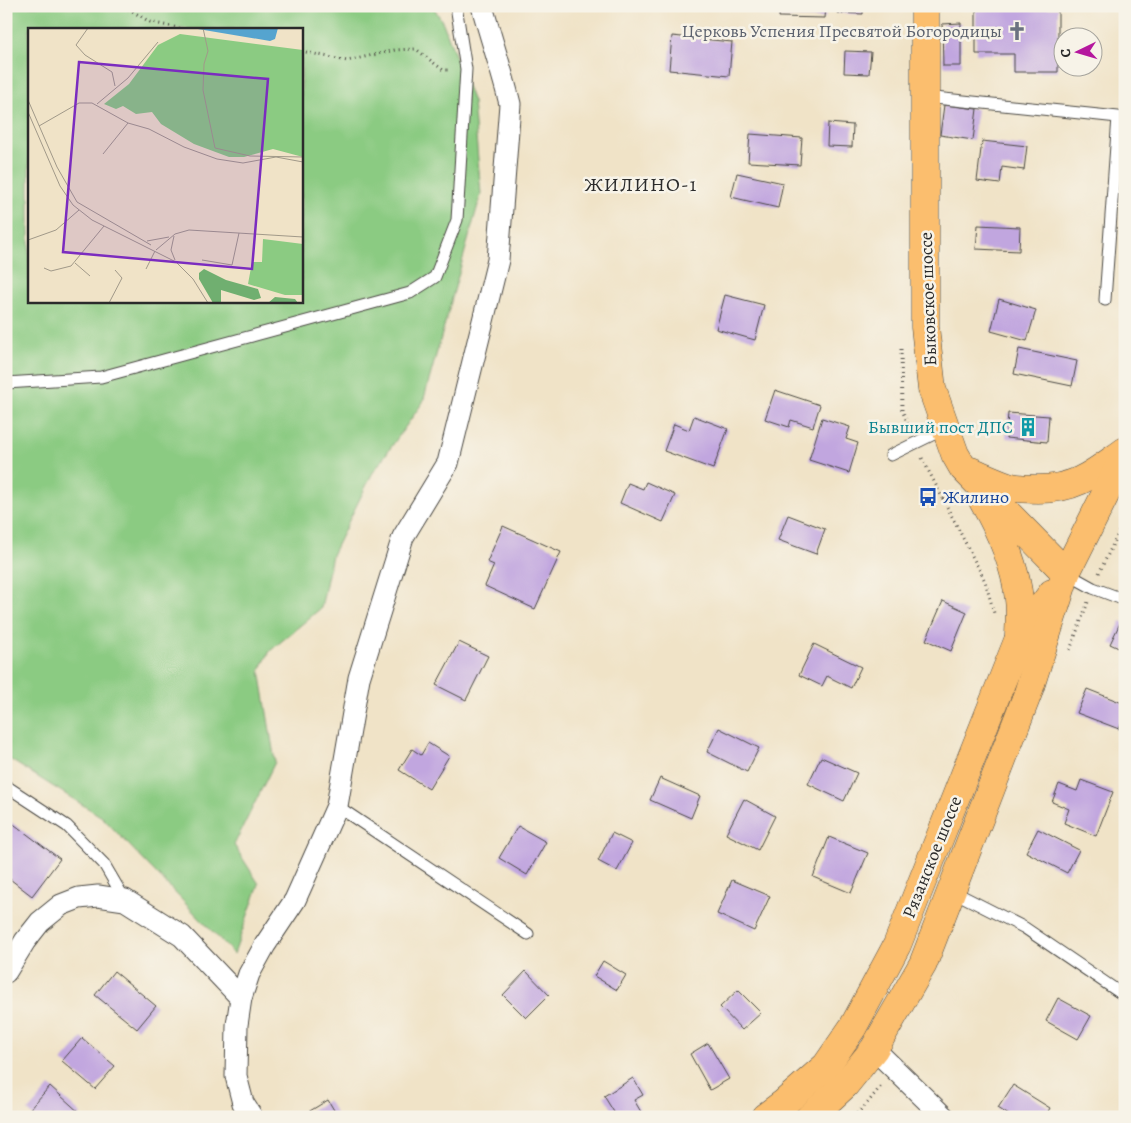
<svg xmlns="http://www.w3.org/2000/svg" width="1131" height="1123" viewBox="0 0 1131 1123" font-family="Alegreya,serif">
<style>
.green{fill:#8bcb82;stroke:#5b7b56;fill-rule:evenodd}
.building{fill:#c1a6df}
.lines{fill:none;stroke-linecap:round;stroke-linejoin:round}
.lane-casing{stroke:#494742;stroke-width:13}
.street-casing{stroke:#494742;stroke-width:23}
.primary-casing{stroke:#494742;stroke-width:29}
.path{stroke:#494742;stroke-width:3;stroke-dasharray:1 4;stroke-linecap:butt}
.lane{stroke:#fff;stroke-width:11}
.street{stroke:#fff;stroke-width:21}
.primary{stroke:#fbbe6e;stroke-width:28}
.labels{text-anchor:middle;dominant-baseline:central;stroke-width:5;stroke-linejoin:round;paint-order:stroke}
.worship-label{font-size:18px;fill:#5b616d;stroke:#f7f3e8;text-anchor:end}
.street-label{font-size:18px;fill:#2b2b2b;stroke:#f7f3e8}
.culture-label{font-size:18px;fill:#0d838f;stroke:#f7f3e8;text-anchor:end}
.transit-label{font-size:18px;fill:#164399;stroke:#f7f3e8;text-anchor:start}
.quarter-label{font-size:20px;letter-spacing:1px;fill:#2b2b2b;stroke:#f7f3e8}
.inset-road{fill:none;stroke:#a19989;stroke-width:1}
.view{fill:#7b2cbf;fill-opacity:0.15;stroke:#7b2cbf;stroke-width:2.5}
.inset-edge{fill:none;stroke:#2b2b2b;stroke-width:2.5}
</style>
<rect width="100%" height="100%" fill="#f7f3e8"/>
<filter id="ink" filterUnits="userSpaceOnUse"><feTurbulence type="fractalNoise" baseFrequency=".02" numOctaves="2"/><feDisplacementMap in="SourceGraphic" scale="10" xChannelSelector="R" yChannelSelector="G"/><feConvolveMatrix kernelMatrix="1 2 1 2 8 2 1 2 1" color-interpolation-filters="sRGB"/></filter>
<filter id="wash" filterUnits="userSpaceOnUse"><feTurbulence type="fractalNoise" baseFrequency=".0096" numOctaves="4" result="noise"/><feDisplacementMap in="SourceGraphic" scale="20" xChannelSelector="R" yChannelSelector="G"/><feGaussianBlur stdDeviation="1.12" result="paint"/><feColorMatrix in="noise" values="0 0 0 0 0 0 0 0 0 0 0 0 0 0 0 0 0 1.4 0 .05"/><feComposite in="paint" operator="in"/></filter>
<g filter="url(#wash)">
<rect width="100%" height="100%" fill="#f0e3c7"/>
<!-- green -->
<path class="green" d="M6 6H433L443 23 473 102 481 194 423 402 372 474 332 555 321 608 270 651 260 670 275 762 234 845 259 884 234 954 102 817 6 757ZM29 29H301V301H29Z"/>
<g id="blocks">
<!-- building -->
<g class="building">
<polygon points="780,6 826,6 825,18 779,17"/>
<polygon points="838,6 863,6 863,14 837,13"/>
<polygon points="1005,6 1058,8 1058,72 1014,72 1014,54 976,54 976,8 1005,8"/>
<polygon points="961,23 961,66 943,66 942,24"/>
<polygon points="672,36 732,42 729,76 669,70"/>
<polygon points="845,51 871,52 869,74 844,73"/>
<polygon points="944,105 977,109 973,140 940,135"/>
<polygon points="828,123 853,125 852,147 827,146"/>
<polygon points="750,134 802,138 800,165 748,162"/>
<polygon points="982,141 1027,146 1024,170 1002,167 1000,184 977,181"/>
<polygon points="737,173 783,183 778,208 731,197"/>
<polygon points="978,225 1020,227 1019,251 976,249"/>
<polygon points="725,295 764,305 755,340 716,329"/>
<polygon points="999,299 1036,310 1027,341 991,331"/>
<polygon points="1019,349 1077,361 1072,386 1014,374"/>
<polygon points="775,390 820,405 813,427 791,420 789,427 765,419"/>
<polygon points="1008,413 1049,416 1047,442 1006,438"/>
<polygon points="694,416 728,429 713,469 664,451 674,424 689,430"/>
<polygon points="822,418 850,427 846,439 858,443 849,473 809,460"/>
<polygon points="646,482 675,495 663,522 620,503 628,483 643,489"/>
<polygon points="788,515 825,529 816,554 778,540"/>
<polygon points="503,526 561,552 535,609 485,586 494,565 487,562"/>
<polygon points="1125,576 1125,591 1119,588"/>
<polygon points="943,601 967,612 951,651 926,640"/>
<polygon points="1121,621 1125,623 1125,651 1110,644"/>
<polygon points="459,642 488,656 466,700 436,685"/>
<polygon points="814,644 861,667 851,688 827,676 822,686 799,675"/>
<polygon points="1087,689 1125,704 1125,715 1119,729 1077,713"/>
<polygon points="719,728 759,748 747,772 707,752"/>
<polygon points="428,743 449,756 429,789 399,770 412,749 421,755"/>
<polygon points="821,757 857,773 844,801 808,784"/>
<polygon points="660,778 700,796 691,818 650,800"/>
<polygon points="1081,780 1113,792 1096,836 1064,823 1069,809 1052,802 1059,784 1077,791"/>
<polygon points="744,799 775,816 758,850 726,834"/>
<polygon points="11,822 60,859 32,896 6,876 6,828"/>
<polygon points="518,826 546,842 527,875 499,858"/>
<polygon points="1038,829 1079,850 1067,873 1026,852"/>
<polygon points="612,833 632,843 617,871 598,861"/>
<polygon points="829,837 868,853 851,893 813,877"/>
<polygon points="732,880 770,896 754,931 717,914"/>
<polygon points="603,961 626,975 617,990 594,976"/>
<polygon points="114,971 156,1006 137,1029 95,995"/>
<polygon points="526,971 549,995 526,1018 503,995"/>
<polygon points="738,990 761,1013 742,1030 720,1007"/>
<polygon points="1058,998 1091,1016 1078,1039 1046,1021"/>
<polygon points="82,1038 115,1066 95,1089 62,1061"/>
<polygon points="708,1043 729,1079 710,1090 690,1054"/>
<polygon points="633,1078 643,1095 634,1100 644,1117 617,1117 604,1096"/>
<polygon points="1013,1085 1050,1108 1045,1117 1012,1117 998,1108"/>
<polygon points="50,1086 81,1114 79,1117 34,1117 28,1111"/>
<polygon points="328,1100 338,1117 300,1117"/>
</g>
</g>
</g>
<g filter="url(#ink)">
<use href="#blocks" fill-opacity="0" stroke="#494742" stroke-width="1"/>
<g class="lines">
<!-- lane casing -->
<g class="lane-casing">
<g id="lane">
<polyline points="925,97 1118,117 1105,300"/>
<polyline points="6,383 101,377 410,293 435,277 457,220 466,69 456,6"/>
<polyline points="891,455 946,428"/>
<polyline points="1066,573 1093,588 1125,600"/>
<polyline points="6,786 67,826 104,864 125,900"/>
<polyline points="337,806 528,934"/>
<polyline points="952,891 1025,928 1125,996"/>
</g>
</g>
<!-- street casing -->
<g class="street-casing">
<g id="street">
<polyline points="6,972 25,941 40,922 61,905 79,898 98,896 125,900 182,936 241,998"/>
<polyline points="874,1049 944,1117"/>
<path d="M252 1117 243 1103 236 1076 237 1025 241 998 249 974 265 945 295 900 337 806 359 678 403 537 448 463 498 260 510 104C502 71 491 39 482 6"/>
</g>
</g>
<!-- primary casing -->
<g class="primary-casing">
<g id="primary">
<polyline points="925,6 925,327 932,389 955,454 963,468 1066,573"/>
<path d="M971 471C984 476 998 483 1011 487 1020 489 1029 489 1038 489 1077 489 1094 473 1125 451"/>
<path d="M983 501C1001 532 1015 564 1019 599 1021 612 1019 625 1019 638"/>
<polyline points="765,1117 784,1103 826,1066 853,1027 897,945 1019,638 1052,593"/>
<polyline points="810,1117 845,1085 874,1049 923,964 1028,693 1066,573 1125,455"/>
</g>
</g>
<!-- path -->
<g class="path">
<polyline points="124,6 150,22 183,29"/>
<polyline points="301,51 347,61 395,50 416,49 443,70 451,70"/>
<polyline points="901,349 902,410 910,429"/>
<polyline points="922,458 985,581 994,613"/>
<polyline points="1099,573 1125,519"/>
<polyline points="1070,650 1088,602"/>
<polyline points="853,1117 865,1106 881,1086"/>
</g>
<!-- lane -->
<use href="#lane" class="lane"/>
<!-- street -->
<use href="#street" class="street"/>
<!-- primary -->
<use href="#primary" class="primary"/>
</g>
</g>
<!-- icons -->
<defs>
<g id="church-bare" transform="scale(1.5)"><path d="M-1.2-6h2.4v3.5h3.3v2.4h-3.3V6h-2.4V-.1h-3.3v-2.4h3.3Z" fill="#6b7280" stroke="#f7f3e8" stroke-width="2.5" paint-order="stroke"/></g>
<g id="building-bare" transform="scale(1.5)"><path d="M-4-6H4V6H1V3H-1V6H-4ZM-2.5-4.3h1.7v1.8h-1.7ZM.8-4.3h1.7v1.8H.8ZM-2.5-1h1.7V.8h-1.7ZM.8-1h1.7V.8H.8Z" fill="#0f9aa8" stroke="#f7f3e8" stroke-width="2.5" paint-order="stroke"/></g>
<g id="bus-bare" transform="scale(1.5)"><path d="M-5-6H5V4H4V6H2V4H-2V6H-4V4H-5ZM-3.5-4V0h7V-4ZM-3.5 1.2v1.5H-2V1.2ZM2 1.2v1.5H3.5V1.2Z" fill="#1a4fb4" stroke="#f7f3e8" stroke-width="2.5" paint-order="stroke"/></g>
</defs>
<g fill-rule="evenodd">
<use href="#church-bare" x="1017" y="31"/>
<use href="#building-bare" x="1028" y="427"/>
<use href="#bus-bare" x="928" y="497"/>
</g>
<g class="labels">
<!-- worship labels -->
<g class="worship-label">
<text x="1002" y="31">Церковь Успения Пресвятой Богородицы</text>
</g>
<!-- street labels -->
<g class="street-label">
<text transform="translate(928 299) rotate(-92)">Быковское шоссе</text>
<text transform="translate(932 857) rotate(-68)">Рязанское шоссе</text>
</g>
<!-- culture labels -->
<g class="culture-label">
<text x="1013" y="427">Бывший пост ДПС</text>
</g>
<!-- transit labels -->
<g class="transit-label">
<text x="943" y="497">Жилино</text>
</g>
<!-- quarter labels -->
<g class="quarter-label">
<text x="641" y="184">ЖИЛИНО-1</text>
</g>
</g>
<!-- overview -->
<g transform="translate(28 28)">
<rect width="275" height="275" fill="#f0e3c7"/>
<path d="M152 6 275 22V129L245 121 216 129H201L166 116 133 96 124 84 108 86 95 78 88 81 76 76 101 56 130 17ZM235 211 275 216 274 267H257L220 256 224 234H234Z" fill="#8bcb82"/>
<path d="M176 241 198 252 230 261 233 270 226 272 193 262V275H185L171 251V245ZM247 269 267 271 270 275H240Z" fill="#70af70"/>
<path d="M164 0H250L247 11 242 13Z" fill="#55a4cf"/>
<path class="inset-road" d="M60 0 48 17 57 27 84 44 87 58M175 0 180 23 176 36 175 62 187 120 222 128 275 129M0 72 29 139 49 174 123 217M69 76 100 50 130 14M0 84 32 158 45 177 64 192 148 234 165 251 180 275M11 98 51 75H64L100 95 121 101 156 119 189 131 215 135 248 129 275 134M75 126 100 95M146 208 143 222 147 232M0 212 28 202 51 182M119 213 141 209M128 222 147 206 161 202 275 209M174 232 204 237 211 205M47 235 62 248M16 240 23 243 43 238 76 198M118 241 127 223M81 275 94 250 87 242"/>
<path class="view" d="M51 34 240 51 224 241 35 224Z"/>
<rect width="275" height="275" class="inset-edge"/>
</g>
<!-- margin -->
<rect width="1131" height="1123" fill="none" stroke="#f7f3e8" stroke-width="25"/>
<!-- north arrow -->
<g transform="translate(1078 52) rotate(265)"><circle r="24" fill="#f7f3e8" stroke="#a5a39c"/>
<path d="M0-4L9 19L0 12L-9 19Z" fill="#b5179e"/>
<text y="-8" font-size="14" font-weight="bold" text-anchor="middle" fill="#2b2b2b">С</text>
</g>
</svg>
